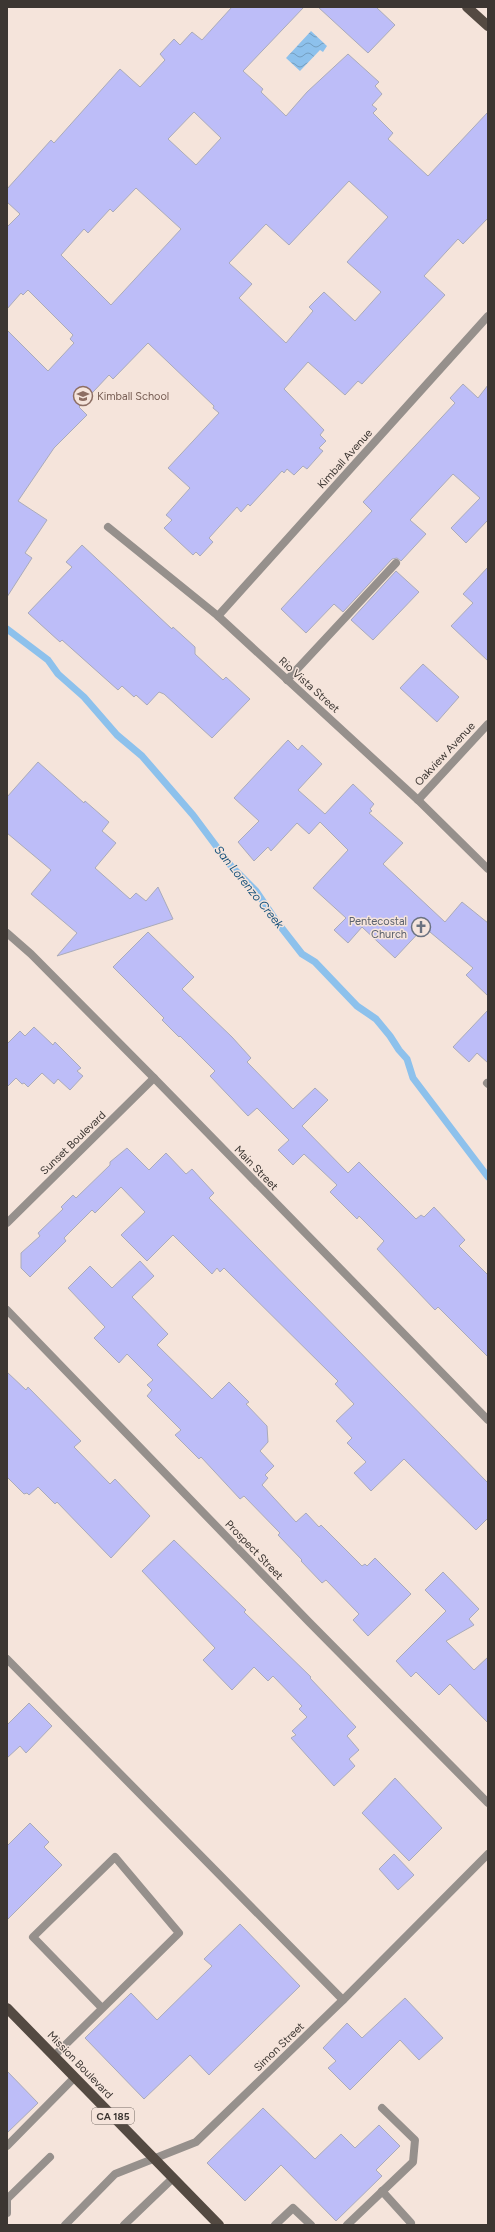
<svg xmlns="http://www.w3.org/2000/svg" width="495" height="2232" viewBox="0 0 495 2232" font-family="Figtree,sans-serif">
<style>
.water{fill:url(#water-waves)}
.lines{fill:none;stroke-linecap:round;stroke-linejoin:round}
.stream{stroke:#8dc1ec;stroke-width:7}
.building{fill:#bdbdf8;stroke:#aaabba;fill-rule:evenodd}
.lane{stroke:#96908c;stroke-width:8}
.street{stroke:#96908c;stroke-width:8}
.primary{stroke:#544a42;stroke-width:10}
.labels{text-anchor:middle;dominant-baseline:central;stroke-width:3;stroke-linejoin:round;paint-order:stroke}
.shield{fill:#f5e4db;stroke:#746a65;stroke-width:1}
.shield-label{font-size:10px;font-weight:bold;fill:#3c3632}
.education-label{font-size:11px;fill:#785e54;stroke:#f5e4db;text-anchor:start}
.street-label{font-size:11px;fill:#3c3632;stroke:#f5e4db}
.worship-label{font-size:11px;fill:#5b616d;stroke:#f5e4db;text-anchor:end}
.water-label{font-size:12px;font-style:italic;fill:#18537c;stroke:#f5e4db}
</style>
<defs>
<pattern id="water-waves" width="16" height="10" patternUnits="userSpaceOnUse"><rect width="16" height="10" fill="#8dc1ec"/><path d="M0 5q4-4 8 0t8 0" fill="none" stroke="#749ec0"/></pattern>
</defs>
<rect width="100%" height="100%" fill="#f5e4db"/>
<!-- water -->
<polygon class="water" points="311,31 327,46 323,52 320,50 300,71 286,58"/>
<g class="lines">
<!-- stream -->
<polyline class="stream" points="7,629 48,660 58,674 84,697 117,735 142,756 193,815 231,866 256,891 277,922 302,954 315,962 357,1006 376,1019 390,1036 399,1050 407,1059 413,1078 488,1177"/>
</g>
<!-- building -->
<g class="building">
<path d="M232 7H304L243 71 263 89 261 92 286 116 307 92 348 54 379 82 375 86 382 94 372 105 377 109 373 113 393 133 388 139 428 176 488 112V218L463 244 458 239 424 276 445 295 362 384 358 381 345 395 308 362 284 389 324 430 320 435 326 441 319 448 323 451 307 469 303 466 294 475 287 469 284 473 282 471 250 506 248 504 241 512 237 507 209 538 213 542 200 556 196 552 193 555 164 528 172 520 166 515 190 488 168 468 219 413 213 408 214 406 148 343 113 379 109 375 79 407 87 415 54 448 18 501 47 520 25 553 32 558 7 597V330L48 371 74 343 70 339 73 335 28 290 23 295 21 293 7 309V227L20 214 7 202V189L51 140 54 143 120 69 140 87 165 60 160 54 174 39 180 45 192 32 202 40ZM194 112 221 138 196 165 168 139ZM349 181 388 217 347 262 381 292 355 321 324 292 309 307 313 311 286 343 239 298 252 284 229 263 266 224 289 245ZM136 188 181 229 111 305 61 255 84 229 88 233 110 209 113 212Z"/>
<polygon points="318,7 376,7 395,25 368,53"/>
<polygon points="463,384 478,398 488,385 488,520 466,543 451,528 480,498 453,474 410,520 426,534 401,561 397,558 392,559 343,612 334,604 306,633 281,609 372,511 363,502 455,403 450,398"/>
<polygon points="82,545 172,629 173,627 195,647 195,654 223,680 226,677 250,699 212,738 164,694 159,692 147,705 136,695 134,697 122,686 118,690 62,640 60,642 28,613 72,567 66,562"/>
<polygon points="488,567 488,661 451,626 473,603 463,594"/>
<polygon points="396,571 419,592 373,640 351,620"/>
<polygon points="423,664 459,697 437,722 400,688"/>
<polygon points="288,740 298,750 302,745 322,764 298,790 325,814 353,784 374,804 370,809 372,811 369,813 403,843 383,864 445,922 462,902 488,923 488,996 466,975 473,968 424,927 395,958 362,927 348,943 334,930 346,918 313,888 348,850 320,822 309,834 297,823 271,851 268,847 254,861 238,842 259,821 234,798"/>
<polygon points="38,762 84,803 85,801 109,822 102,831 116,843 95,868 130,899 136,893 146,901 158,887 173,919 57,956 77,933 31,894 51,870 7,833 7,797"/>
<polygon points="148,932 194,977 182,989 232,1037 251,1058 247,1062 293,1109 315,1088 328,1100 302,1126 348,1173 359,1162 416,1219 421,1215 424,1217 434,1207 465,1240 459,1246 488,1275 488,1357 438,1307 435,1310 377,1249 384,1241 359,1216 357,1219 330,1192 337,1185 304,1154 293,1165 278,1150 289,1140 257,1108 248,1116 210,1076 215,1071 180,1036 179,1037 162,1020 164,1018 113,967"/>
<polygon points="488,1010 488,1063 477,1053 469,1062 453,1047"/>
<polygon points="34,1027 53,1045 55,1042 81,1068 77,1071 83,1076 70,1090 58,1079 54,1084 42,1073 28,1087 24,1083 22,1084 16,1078 7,1087 7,1044 20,1031 25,1036"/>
<polygon points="127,1148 149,1170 166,1153 186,1174 192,1169 214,1193 209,1198 488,1483 488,1518 476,1530 404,1459 371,1491 354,1473 366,1462 347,1443 352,1438 336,1421 354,1404 335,1384 338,1381 224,1268 220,1272 217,1268 212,1274 173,1235 147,1261 121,1235 145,1212 121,1187 95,1213 92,1210 64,1238 66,1241 30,1277 21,1268 21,1253 40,1236 38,1233 63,1209 61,1207 73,1195 76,1198 110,1165 110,1162"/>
<polygon points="140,1261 154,1276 132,1297 168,1334 157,1345 212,1399 229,1382 249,1402 246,1404 267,1426 268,1442 260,1451 274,1466 265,1475 268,1478 262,1485 296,1522 306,1513 319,1527 321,1525 362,1566 365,1564 367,1566 375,1558 411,1594 368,1636 353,1620 359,1614 326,1580 322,1583 301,1561 302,1560 278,1535 280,1533 244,1496 240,1499 201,1457 199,1459 175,1435 181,1430 147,1396 152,1390 147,1385 153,1380 127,1354 119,1363 94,1338 105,1327 68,1288 90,1266 112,1288"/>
<polygon points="7,1372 26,1390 28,1387 81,1441 74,1447 110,1484 115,1479 150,1516 111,1558 57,1502 55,1504 38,1487 29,1495 27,1493 24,1494 7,1477"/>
<polygon points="174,1540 246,1610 244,1612 311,1677 310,1678 356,1727 347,1736 359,1750 349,1759 355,1766 334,1786 291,1738 296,1735 292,1731 307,1717 299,1709 302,1706 273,1676 268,1681 254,1667 232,1690 203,1660 215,1648 142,1571"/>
<polygon points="443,1572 479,1609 469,1619 474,1625 446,1641 474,1670 488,1657 488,1723 450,1684 439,1695 416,1672 411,1677 396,1661 446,1611 425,1590"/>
<polygon points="29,1703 52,1726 26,1753 20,1746 7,1758 7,1725"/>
<polygon points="395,1778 442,1828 409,1861 362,1813"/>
<polygon points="30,1823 49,1842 44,1847 62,1865 7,1920 7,1846"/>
<polygon points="394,1854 414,1875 398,1890 379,1869"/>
<polygon points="240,1924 300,1986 209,2075 190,2055 144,2099 85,2038 131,1993 157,2020 212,1966 204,1959"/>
<polygon points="405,1998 443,2038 419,2060 400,2040 350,2090 328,2068 336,2061 323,2048 347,2023 362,2038"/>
<polygon points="7,2071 38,2103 7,2133"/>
<polygon points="263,2108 315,2159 341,2134 355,2148 379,2125 400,2146 376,2170 382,2176 336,2221 281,2165 245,2201 207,2163"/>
</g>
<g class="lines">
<!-- lane -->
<g class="lane">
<polyline points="287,680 396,563"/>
<polyline points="487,1083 488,1084"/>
<polyline points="7,1659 343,2000"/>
<polyline points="54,2056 179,1933 115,1857 33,1937 102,2008"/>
<polyline points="7,2146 75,2077"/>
<polyline points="382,2191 411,2223"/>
<polyline points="7,2213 7,2199 50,2157"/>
<polyline points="124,2225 173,2178"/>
<polyline points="275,2225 293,2208 311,2225"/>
<polyline points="347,2225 413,2162 415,2140 382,2108"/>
</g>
<!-- street -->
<g class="street">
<polyline points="108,527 218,616 418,800 488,869"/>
<polyline points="218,616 488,316"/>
<polyline points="418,800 488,724"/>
<polyline points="7,933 31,954 154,1078 488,1420"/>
<polyline points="7,1223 154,1078"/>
<polyline points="7,1310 309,1622 488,1803"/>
<polyline points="65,2225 115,2174 196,2142 343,2000 488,1854"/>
</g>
<!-- primary -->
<g class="primary">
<polyline points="467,7 488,26"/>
<polyline points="7,2008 219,2225"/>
</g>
</g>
<!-- icons -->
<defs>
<g id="school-ring" transform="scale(1)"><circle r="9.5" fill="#f5e4db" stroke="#8d6e63" stroke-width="1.5"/><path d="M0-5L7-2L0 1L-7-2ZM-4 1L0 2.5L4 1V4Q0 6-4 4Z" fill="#8d6e63"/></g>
<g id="church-ring" transform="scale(1)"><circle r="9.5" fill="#f5e4db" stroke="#6b7280" stroke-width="1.5"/><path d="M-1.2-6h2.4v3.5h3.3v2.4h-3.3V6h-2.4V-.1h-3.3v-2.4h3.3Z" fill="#6b7280"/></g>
</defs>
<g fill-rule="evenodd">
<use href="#school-ring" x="83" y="396"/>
<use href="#church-ring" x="421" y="927"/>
</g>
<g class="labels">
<!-- shield labels -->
<rect class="shield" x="92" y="2108" width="42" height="16" rx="3"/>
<g class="shield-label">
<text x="113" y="2116">CA 185</text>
</g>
<!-- education labels -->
<g class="education-label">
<text x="97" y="396">Kimball School</text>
</g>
<!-- street labels -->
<g class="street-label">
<text transform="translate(345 459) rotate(-48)">Kimball Avenue</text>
<text transform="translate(309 685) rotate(42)">Rio Vista Street</text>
<text transform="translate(445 754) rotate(-47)">Oakview Avenue</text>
<text transform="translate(73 1143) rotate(-44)">Sunset Boulevard</text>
<text transform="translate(256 1168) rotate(46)">Main Street</text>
<text transform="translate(254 1550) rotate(46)">Prospect Street</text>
<text transform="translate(279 2047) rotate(-44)">Simon Street</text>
<text transform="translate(80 2065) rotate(46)">Mission Boulevard</text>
</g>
<!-- worship labels -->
<g class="worship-label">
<text x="407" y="921">Pentecostal<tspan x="407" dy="13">Church</tspan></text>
</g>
<!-- water labels -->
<g class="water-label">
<text transform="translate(249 887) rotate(51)">San Lorenzo Creek</text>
</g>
</g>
<!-- border -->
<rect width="495" height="2232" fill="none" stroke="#3c3632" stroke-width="16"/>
</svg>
